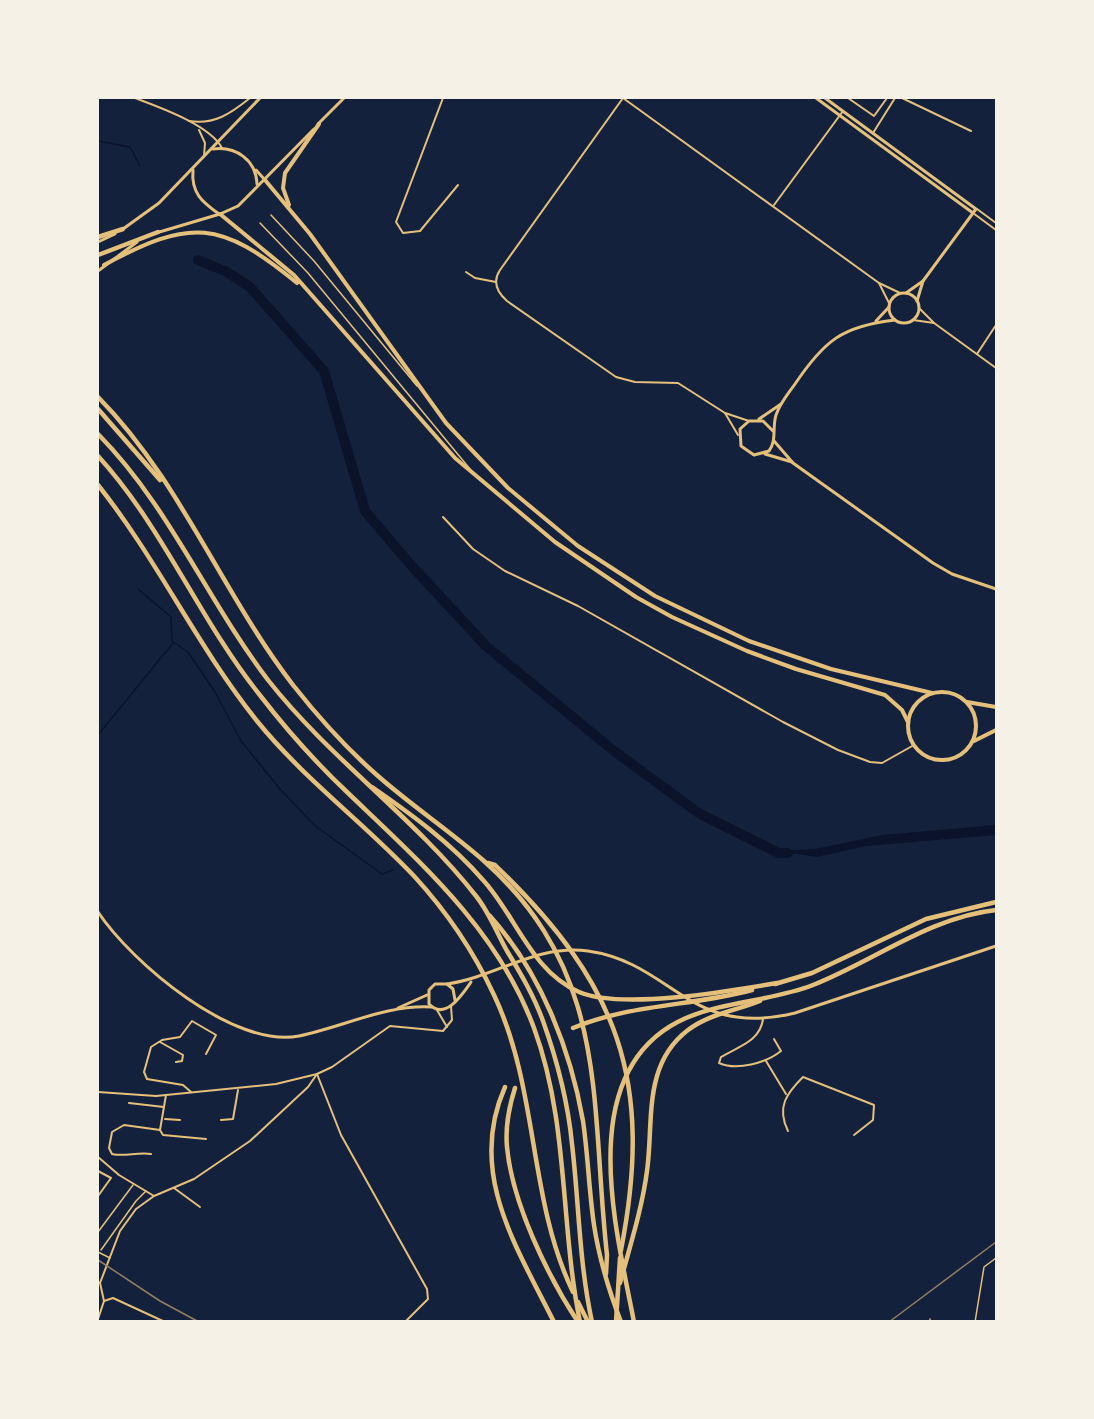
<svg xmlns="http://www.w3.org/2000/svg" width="1094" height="1419" viewBox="0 0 1094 1419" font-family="'Source Sans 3',sans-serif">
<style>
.water{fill:#0b132b}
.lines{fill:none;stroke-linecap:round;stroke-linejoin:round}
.stream{stroke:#0b132b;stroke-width:1.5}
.river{stroke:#0b132b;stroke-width:10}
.service{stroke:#e5c07b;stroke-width:1.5}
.pedestrian{stroke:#e5c07b;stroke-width:1.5}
.minor{stroke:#e5c07b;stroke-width:2}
.tertiary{stroke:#e5c07b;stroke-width:3}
.primary{stroke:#e5c07b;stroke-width:4}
.motorway{stroke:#e5c07b;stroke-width:4.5}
.rail{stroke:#918062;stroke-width:1.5}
</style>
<rect width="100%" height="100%" fill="#14213d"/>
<!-- water -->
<polygon class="water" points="996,825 996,835 866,846 817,857 775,851 815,849 882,835"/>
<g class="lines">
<!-- stream -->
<g class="stream">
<polyline points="98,141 130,147 140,166"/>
<polyline points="138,589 171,617 172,641 188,652 215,692 241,741 280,789 314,825 382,874 393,870"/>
<polyline points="98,735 173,643"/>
</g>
<!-- river -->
<polyline class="river" points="198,260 227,272 250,287 324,371 365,511 410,564 486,646 614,751 700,814 779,853 788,853"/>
<!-- service -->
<g class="service">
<polyline points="271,215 314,261 417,386"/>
<polyline points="260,223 308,273 470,469"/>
<polyline points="930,1322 930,1319"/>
<polyline points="975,1322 984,1267 996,1258"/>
</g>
<!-- pedestrian -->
<g class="pedestrian">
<polyline points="98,1232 133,1185"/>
<polyline points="101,1250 136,1201 146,1191"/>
<polyline points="98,1252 110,1258"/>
</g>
<!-- minor -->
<g class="minor">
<path d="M135 98C159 107 210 125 222 148"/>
<polyline points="443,98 396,222 403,233 420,231 458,185"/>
<path d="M623 98 500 270C492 282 498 293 507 301L616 377 635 382 678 383 725 413 749 421"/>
<polyline points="623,98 879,283 900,293"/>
<polyline points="848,98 874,116 887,98"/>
<polyline points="902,98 971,131"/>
<path d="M189 121C214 125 230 114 250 98"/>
<polyline points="199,130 205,143 204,156"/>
<polyline points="873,133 895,98"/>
<polyline points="774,205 843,111"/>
<polyline points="977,209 996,223"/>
<polyline points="973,213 996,230"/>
<polyline points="466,272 475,278 496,282"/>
<polyline points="879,283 889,303"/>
<polyline points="919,308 934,323 996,368"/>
<polyline points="913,320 934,323"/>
<polyline points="977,354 996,325"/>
<polyline points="725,413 738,435"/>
<polyline points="443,517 473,549 505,571 578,606 783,722 838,750 870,762 882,763 914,745"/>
<polyline points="437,1010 447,1027"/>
<path d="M763 1019C760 1042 737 1047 721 1057L719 1063C737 1071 766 1063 781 1051L774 1039"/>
<polyline points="160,1042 183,1055 182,1061 176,1062"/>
<polyline points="766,1061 786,1094"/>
<polyline points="317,1074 341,1135 427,1289 428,1299 405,1322"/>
<polyline points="98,1092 156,1096 276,1084 317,1074 332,1067 390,1026 443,1031 452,1020 451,1006"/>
<polyline points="191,1092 183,1085 147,1079 144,1072 151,1047 162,1040 180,1037 192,1021 216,1035 206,1054"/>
<polyline points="129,1103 164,1107"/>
<polyline points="165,1119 180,1120"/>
<polyline points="221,1120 233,1119 238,1090"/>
<polyline points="160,1130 166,1095"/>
<path d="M788 1131C776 1107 787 1093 803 1077L874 1105 873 1120 854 1135"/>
<path d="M151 1154C137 1152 124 1157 112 1154L109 1148 112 1132 124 1125 160 1130 163 1135 206 1139"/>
<polyline points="98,1157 119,1175 154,1196"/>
<polyline points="98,1171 111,1178 98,1196"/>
<polyline points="174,1188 200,1207"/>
<polyline points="98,1282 100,1283 104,1301"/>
<polyline points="100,1283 120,1231 136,1209 154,1196 194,1179 250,1141 308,1087 317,1074"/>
<polyline points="98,1319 104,1301 113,1298 165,1322"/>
</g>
<!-- tertiary -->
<g class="tertiary">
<polyline points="816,98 973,213"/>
<polyline points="825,98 976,209 923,281 906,293"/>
<polyline points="318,124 344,98"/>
<path d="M213 149C236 146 256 160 257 184"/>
<path d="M193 170C191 193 202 202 219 214"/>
<polyline points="256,170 265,180"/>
<polyline points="123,229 159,203 260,98"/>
<polyline points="156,233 220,214 238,206 314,129"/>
<polyline points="98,242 115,234"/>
<polyline points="98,271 137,242"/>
<circle cx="904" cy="308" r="15"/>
<polyline points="917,301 923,281"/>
<polyline points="876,321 889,307"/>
<polyline points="759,419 781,404"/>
<path d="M773 431 763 421H749L740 429 741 446 754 455 769 451C777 440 772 428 776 415 780 403 788 394 795 384 824 341 842 326 895 320"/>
<polyline points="774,441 793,463 933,563 952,574 996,589"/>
<polyline points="765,454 792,462"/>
<path d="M98 912C132 963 234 1049 299 1036 343 1027 387 1004 432 1007"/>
<path d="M447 984C496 977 536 944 588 951 673 963 689 1039 795 1013L996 946"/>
<path d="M455 1000 453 989 447 984H435L429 990V1004C445 1021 462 995 471 982"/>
<polyline points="398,1008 427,995"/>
</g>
<!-- primary -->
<g class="primary">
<polyline points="265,180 310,234 446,423 508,488 578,546 655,596 749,641 831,669 932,693"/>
<polyline points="289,205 283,188 285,173 319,124"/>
<polyline points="220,214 294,275 455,458 555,542 636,597 672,617 747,651 796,669 885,695 902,710 908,722"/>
<path d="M104 265C191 218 220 220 297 283"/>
<circle cx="942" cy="726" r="34"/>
<polyline points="967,702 996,707"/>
<polyline points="974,741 996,730"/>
</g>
<!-- motorway -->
<g class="motorway">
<polyline points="98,237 123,229"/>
<polyline points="98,255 158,232"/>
<path d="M98 397C180 480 222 593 293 685 319 718 347 749 378 776 412 806 450 831 484 861 611 974 590 1104 607 1255L606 1274"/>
<polyline points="98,409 160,480"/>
<path d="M98 434C169 506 207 600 268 680 330 759 414 817 476 896 489 912 497 933 507 951 521 974 534 996 543 1021 557 1060 568 1103 572 1144 579 1203 579 1262 592 1322"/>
<path d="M98 456C163 527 199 619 259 694 286 729 315 762 348 793 421 863 498 930 534 1028 569 1123 560 1224 580 1322"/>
<path d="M98 485C157 559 197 646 257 721 304 779 363 822 414 876 447 912 474 952 494 995 539 1090 528 1199 573 1292"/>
<path d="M372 787C411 814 451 843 483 880 516 916 531 971 579 992 621 1010 731 991 777 983"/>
<path d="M488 863 495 865C619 984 654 1081 621 1250"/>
<path d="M490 916C540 972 570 1047 583 1121 588 1155 589 1191 594 1225 599 1258 609 1291 621 1322"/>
<polyline points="775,984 812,973 926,919 996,902"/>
<path d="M573 1028C630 1004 693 1006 752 990"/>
<path d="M505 1087C467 1172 516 1246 554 1322"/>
<path d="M515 1088C509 1107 505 1126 507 1147 512 1202 547 1275 578 1322"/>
<path d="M620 1283C630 1246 642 1209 647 1171 654 1122 642 1065 688 1030 709 1014 735 1011 760 1001"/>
<polyline points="578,1302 588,1322"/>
<polyline points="616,1322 620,1258"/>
<path d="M634 1322C616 1228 572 1068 686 1018 726 1001 772 1001 813 985 874 961 930 917 996 910"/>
</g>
<!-- rail -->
<g class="rail">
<polyline points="98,1260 160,1301 199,1322"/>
<polyline points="889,1322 996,1242"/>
</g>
</g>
<!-- border -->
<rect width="1094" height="1419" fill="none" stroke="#f6f1e7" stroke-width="198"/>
</svg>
